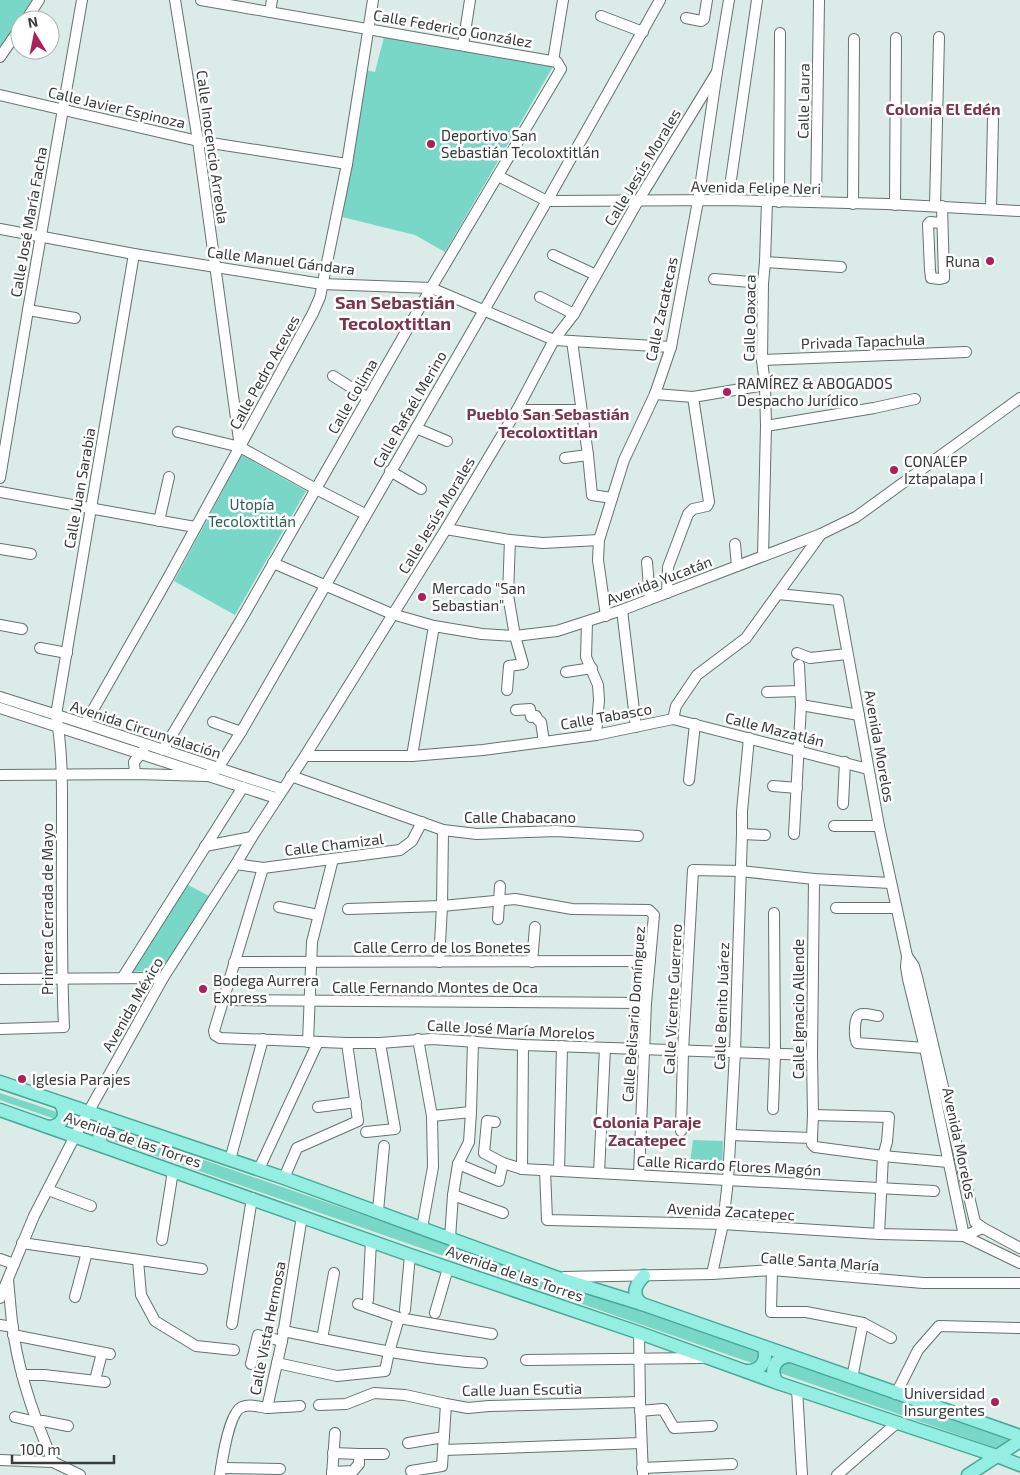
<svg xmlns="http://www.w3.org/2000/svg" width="1020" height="1475" viewBox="0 0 1020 1475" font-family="'Exo 2',sans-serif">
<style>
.green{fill:#78d7c6}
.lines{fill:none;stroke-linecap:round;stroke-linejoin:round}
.minor-casing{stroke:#657370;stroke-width:12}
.major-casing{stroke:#46a99a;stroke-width:15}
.minor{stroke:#fff;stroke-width:10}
.major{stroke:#95eee2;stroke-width:12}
.poi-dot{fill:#ad1f5b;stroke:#fff;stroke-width:2}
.labels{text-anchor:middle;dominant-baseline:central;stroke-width:5;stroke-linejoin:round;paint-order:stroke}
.street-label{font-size:15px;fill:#353c3a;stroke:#fff}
.poi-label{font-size:15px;fill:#353c3a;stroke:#fff;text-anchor:start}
.park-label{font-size:15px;fill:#295f57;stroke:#fff}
.neighbourhood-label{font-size:16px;font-weight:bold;fill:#7b354c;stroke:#fff}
.quarter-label{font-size:18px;font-weight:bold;fill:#7b354c;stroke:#fff}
</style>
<rect width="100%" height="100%" fill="#dbebe7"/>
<!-- green -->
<g class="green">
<polygon points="0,0 37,0 23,20 20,20 20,24 0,53"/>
<polygon points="384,37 554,65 445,252 415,235 342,217 366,70 375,72"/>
<polygon points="242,455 306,491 235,615 174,581"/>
<polygon points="184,883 213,898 168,970 129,972"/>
<polygon points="0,1093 78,1119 75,1126 0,1100"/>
<polygon points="94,1122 1012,1439 996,1448 90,1133"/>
<polygon points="693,1140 723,1141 722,1172 689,1171"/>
</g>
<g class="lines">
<!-- minor casing -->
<g class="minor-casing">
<g id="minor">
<polyline points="175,0 198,141 240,447"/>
<polyline points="270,12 272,0"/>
<polyline points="601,16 643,32"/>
<polyline points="686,18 701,21 704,19 707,0"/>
<polyline points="26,20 39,0"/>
<polyline points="463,45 470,0"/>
<polyline points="0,57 20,28"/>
<polyline points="553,61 563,0"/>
<polyline points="0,95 198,141 347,164"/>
<polyline points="498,176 547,201 728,200 887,204 1020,211"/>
<polyline points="728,200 757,0"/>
<polyline points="779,202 780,33"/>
<polyline points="816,202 819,0"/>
<polyline points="853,204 854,39"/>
<polyline points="895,205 896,38"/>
<polyline points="935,206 939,37"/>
<polyline points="942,206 944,278 940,279 931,278 930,270 928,224 930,222 942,223"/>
<polyline points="991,209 993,119"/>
<polyline points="0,229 134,254 322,284 431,288 554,340 671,347"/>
<polyline points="553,255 596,275"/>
<polyline points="765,262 841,267"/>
<polyline points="714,279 763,283"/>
<polyline points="540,297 574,314"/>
<polyline points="28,310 75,318"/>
<polyline points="572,341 588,455 592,495 612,498"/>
<polyline points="762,360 966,352"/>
<polyline points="333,376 368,398"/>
<polyline points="655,394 693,397 765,385"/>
<polyline points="517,410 581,410"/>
<polyline points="766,426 874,408 915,399"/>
<polyline points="416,428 447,441"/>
<polyline points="178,432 240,447 316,489 365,514"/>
<polyline points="565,458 588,455"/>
<polyline points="390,471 421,489"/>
<polyline points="0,478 28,310 82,0"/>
<polyline points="0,492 195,527"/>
<polyline points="159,521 169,477"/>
<polyline points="446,529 510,540 543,543 599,540"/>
<polyline points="735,544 737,566"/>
<polyline points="0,549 31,554"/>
<polyline points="763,556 766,426 765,385 762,360 763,283 765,262 767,201"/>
<polyline points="647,562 650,599"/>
<polyline points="273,563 392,614 434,626 482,634 515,636 557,631 622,610 821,534 856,517 1020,398"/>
<polyline points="667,593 668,567 688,514 693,509 707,506 709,502 693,397"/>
<polyline points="778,594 838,600 879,826 907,956 906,967 908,979 925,1048 964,1236 1020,1263"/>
<polyline points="622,610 636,727"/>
<polyline points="606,616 598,560 599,540 624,460 655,394 671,347 698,201 717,72 729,0"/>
<polyline points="587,622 586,657 598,685 599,700 596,735"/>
<polyline points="0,625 22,629"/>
<polyline points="40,648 67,653"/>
<polyline points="797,653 810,658 847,654"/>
<polyline points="566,672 592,668"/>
<polyline points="507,690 509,666 523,664 515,636 508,595 510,540"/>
<polyline points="767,692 800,691"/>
<polyline points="0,697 85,724 282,789"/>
<polyline points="801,705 859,715"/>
<polyline points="0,708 276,798"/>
<polyline points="516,710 530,709 531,717 536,716 538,720 541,722 544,742"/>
<polyline points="673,719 676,706 697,675 746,638 821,534"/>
<polyline points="213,722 241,732"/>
<polyline points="85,724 168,578 313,313 320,297 347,164 373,0"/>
<polyline points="163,750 242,618 431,288 561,69 557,62 201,0"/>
<polyline points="305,756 412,756 483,750 596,735 673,719 868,769"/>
<polyline points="412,756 434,626"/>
<polyline points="135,774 134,762 143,751"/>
<polyline points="0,775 135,774 206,776 218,768 241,732 547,201 660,0"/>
<polyline points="291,776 443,830 477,834 556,831 638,836"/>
<polyline points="689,780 695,724"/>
<polyline points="773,786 797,788"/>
<polyline points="843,804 845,762"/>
<polyline points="834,826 879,826"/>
<polyline points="742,834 765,835"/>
<polyline points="794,834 801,705 799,665"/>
<polyline points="205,846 252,837"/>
<polyline points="236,864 263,868 400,850 412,841 422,822"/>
<polyline points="263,868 214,1031 215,1035 220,1038 347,1043 380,1043 432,1039 523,1045 812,1055"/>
<polyline points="279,907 318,915"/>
<polyline points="836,908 896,908"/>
<polyline points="348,909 442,906 515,899 572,909 649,910 654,915 646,1003 639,1175"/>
<polyline points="498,919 500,886"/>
<polyline points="907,956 914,966 917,977 975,1222 983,1228 1020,1248"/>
<polyline points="234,962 650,961"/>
<polyline points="439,962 442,906 443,830"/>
<polyline points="532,962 535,927"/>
<polyline points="123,977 243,787"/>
<polyline points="0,979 163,978"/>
<polyline points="224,1000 646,1003"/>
<path d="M878 1016C864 1014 856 1009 855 1027 855 1033 854 1037 857 1043L925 1048"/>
<path d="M0 1029 64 1027C61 961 62 895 62 829 62 791 63 752 56 715L134 254"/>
<polyline points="418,1039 432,1116 433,1167 422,1228"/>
<polyline points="308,1042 312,942 333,859"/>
<polyline points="318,1107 356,1102"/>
<polyline points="773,1109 775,1054 774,913"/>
<polyline points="813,1115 889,1117 887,1142 883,1156 879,1234"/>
<polyline points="432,1116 471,1112"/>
<polyline points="495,1122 487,1121 484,1153 503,1163 522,1169 934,1191"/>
<polyline points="681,1131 683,1051 693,870 740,871 814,879 891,883"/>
<polyline points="366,1132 395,1129 380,1043"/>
<polyline points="731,1135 812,1138 812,1144 815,1147 883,1156 948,1162"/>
<polyline points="812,1138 813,1115 812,1055 814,879"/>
<polyline points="230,1160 263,1039"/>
<polyline points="458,1164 499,1181 503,1163"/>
<polyline points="259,1169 318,1042"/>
<polyline points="522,1169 523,1045"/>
<polyline points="545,1170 547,1220 723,1224 879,1234 964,1236 983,1228"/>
<polyline points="559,1171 562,1046"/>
<polyline points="599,1173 605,1048"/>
<polyline points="284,1178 297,1148 358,1121 347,1043"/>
<polyline points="48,1190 91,1206"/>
<polyline points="453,1195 503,1213"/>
<polyline points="378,1211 384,1146"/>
<polyline points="450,1238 453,1195 458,1164 469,1142 471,1112 473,1041"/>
<polyline points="162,1240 173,1171"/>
<polyline points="22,1243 202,1269"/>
<polyline points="0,1259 14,1264"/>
<polyline points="138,1260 141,1295 155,1321 196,1346 234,1350"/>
<polyline points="772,1270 771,1312 806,1312 863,1323 891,1338"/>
<polyline points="712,1274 723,1224 728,1180 735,1052 742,834 742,811 749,738"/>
<polyline points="564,1277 712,1274 772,1270 923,1283 1020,1283"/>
<path d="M8 1280C10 1299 11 1318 14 1337 21 1381 36 1421 53 1462"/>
<polyline points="75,1297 87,1252"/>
<polyline points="0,1298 34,1216 75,1136 163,978 236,864 252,837 305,756 446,529 517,410 554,340 574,314 638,201 717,72"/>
<polyline points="368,1300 371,1241"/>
<polyline points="358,1304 399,1318 492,1334"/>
<polyline points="405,1310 410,1255"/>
<polyline points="435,1313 448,1268"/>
<polyline points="232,1324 252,1198"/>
<polyline points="0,1325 13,1327"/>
<path d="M283 1331C349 1344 415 1359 482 1363"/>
<polyline points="639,1332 640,1402 643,1475"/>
<polyline points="13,1335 110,1354"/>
<polyline points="322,1339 334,1273"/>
<polyline points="526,1360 702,1358"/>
<polyline points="277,1363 337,1376 385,1371 389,1352 399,1318"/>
<polyline points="251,1364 258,1335 282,1341"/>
<polyline points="22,1375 44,1375 105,1382"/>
<polyline points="852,1378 863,1323"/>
<polyline points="95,1380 102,1353"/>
<polyline points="797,1389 802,1475"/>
<polyline points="896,1394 918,1350 939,1326 1020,1328"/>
<polyline points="319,1405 346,1404 374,1393 405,1395 446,1404 468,1408 489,1406 640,1402"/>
<polyline points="267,1408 282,1341 302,1216"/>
<polyline points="640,1411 663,1409 674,1428 712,1426"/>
<polyline points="15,1417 36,1422 43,1421 68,1426"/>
<polyline points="408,1443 444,1437"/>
<polyline points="443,1450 641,1443"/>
<polyline points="333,1453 359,1454"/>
<polyline points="0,1460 53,1462 80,1475"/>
<polyline points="221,1468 280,1469"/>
<polyline points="642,1468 732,1464"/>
<polyline points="411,1471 442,1466 446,1404"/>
<polyline points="332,1472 353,1471 359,1464 359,1454 384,1454"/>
<path d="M220 1475C222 1461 229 1412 242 1407 251 1403 260 1408 269 1408 279 1407 290 1407 300 1406"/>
<polyline points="332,1475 335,1433"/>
<polyline points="837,1475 898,1422"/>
</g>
</g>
<!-- major casing -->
<g class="major-casing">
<g id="major">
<polyline points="0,1082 284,1178 558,1278 642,1304 1020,1436"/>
<polyline points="0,1110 410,1255 637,1332 778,1383 997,1456 1020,1465"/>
<path d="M49 1127C63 1126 68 1114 60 1103"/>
<path d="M103 1146C95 1135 100 1123 113 1121"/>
<path d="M642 1304C631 1295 635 1285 644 1276"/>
<path d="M746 1371C760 1372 768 1361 764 1348"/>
<path d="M778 1383C768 1371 775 1357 790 1356"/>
<polyline points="968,1475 1020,1441"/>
</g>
</g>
<!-- minor -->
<use href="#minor" class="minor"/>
<!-- major -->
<use href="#major" class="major"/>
</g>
<!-- markers -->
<g class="poi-dot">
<circle cx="431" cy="144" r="5"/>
<circle cx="990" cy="261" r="5"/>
<circle cx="727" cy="392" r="5"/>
<circle cx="894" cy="470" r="5"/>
<circle cx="422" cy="597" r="5"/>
<circle cx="203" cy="989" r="5"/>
<circle cx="22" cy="1079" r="5"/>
<circle cx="995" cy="1402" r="5"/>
</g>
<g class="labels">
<!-- street labels -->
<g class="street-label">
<text transform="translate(453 28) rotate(10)">Calle Federico González</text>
<text transform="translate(803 101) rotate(-89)">Calle Laura</text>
<text transform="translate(117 107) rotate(13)">Calle Javier Espinoza</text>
<text transform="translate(213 147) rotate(82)">Calle Inocencio Arreola</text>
<text transform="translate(642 167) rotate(-59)">Calle Jesús Morales</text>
<text transform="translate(756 187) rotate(1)">Avenida Felipe Neri</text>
<text transform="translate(28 222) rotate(-80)">Calle José María Facha</text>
<text transform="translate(281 260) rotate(7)">Calle Manuel Gándara</text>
<text transform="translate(661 309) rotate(-78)">Calle Zacatecas</text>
<text transform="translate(749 318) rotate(-89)">Calle Oaxaca</text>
<text transform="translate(863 341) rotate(-2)">Privada Tapachula</text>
<text transform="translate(264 372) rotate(-61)">Calle Pedro Aceves</text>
<text transform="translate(352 396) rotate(-60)">Calle Colima</text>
<text transform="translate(409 409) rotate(-60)">Calle Rafaél Merino</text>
<text transform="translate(79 488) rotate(-80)">Calle Juan Sarabia</text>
<text transform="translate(436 515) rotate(-59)">Calle Jesús Morales</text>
<text transform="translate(659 580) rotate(-21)">Avenida Yucatán</text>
<text transform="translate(606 716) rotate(-10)">Calle Tabasco</text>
<text transform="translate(146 729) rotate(18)">Avenida Circunvalación</text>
<text transform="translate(775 729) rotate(14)">Calle Mazatlán</text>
<text transform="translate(880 746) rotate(80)">Avenida Morelos</text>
<text x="520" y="817">Calle Chabacano</text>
<text transform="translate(334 844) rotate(-7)">Calle Chamizal</text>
<text transform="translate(47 909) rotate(-90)">Primera Cerrada de Mayo</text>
<text x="442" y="947">Calle Cerro de los Bonetes</text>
<text x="435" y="987">Calle Fernando Montes de Oca</text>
<text transform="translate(672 999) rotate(-87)">Calle Vicente Guerrero</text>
<text transform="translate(132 1004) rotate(-60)">Avenida México</text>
<text transform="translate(721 1006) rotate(-88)">Calle Benito Juárez</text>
<text transform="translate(798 1009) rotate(-90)">Calle Ignacio Allende</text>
<text transform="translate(633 1014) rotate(-86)">Calle Belisario Domínguez</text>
<text transform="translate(511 1029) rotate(3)">Calle José María Morelos</text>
<text transform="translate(133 1139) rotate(19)">Avenida de las Torres</text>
<text transform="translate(960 1143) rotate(78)">Avenida Morelos</text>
<text transform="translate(729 1165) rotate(3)">Calle Ricardo Flores Magón</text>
<text transform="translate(731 1211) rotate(3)">Avenida Zacatepec</text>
<text transform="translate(820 1261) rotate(4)">Calle Santa María</text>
<text transform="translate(515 1273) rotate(19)">Avenida de las Torres</text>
<text transform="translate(267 1328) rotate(-79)">Calle Vista Hermosa</text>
<text transform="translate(522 1389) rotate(-1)">Calle Juan Escutia</text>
</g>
<!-- poi labels -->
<g class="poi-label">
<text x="441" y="135">Deportivo San<tspan x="441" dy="17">Sebastián Tecoloxtitlán</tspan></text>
<text x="980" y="261" text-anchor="end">Runa</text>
<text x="737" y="383">RAMÍREZ &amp; ABOGADOS<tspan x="737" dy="17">Despacho Jurídico</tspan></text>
<text x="904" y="461">CONALEP<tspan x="904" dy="17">Iztapalapa I</tspan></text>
<text x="432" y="588">Mercado "San<tspan x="432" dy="17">Sebastian"</tspan></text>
<text x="213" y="980">Bodega Aurrera<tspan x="213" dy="17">Express</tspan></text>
<text x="32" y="1079">Iglesia Parajes</text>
<text x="985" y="1393" text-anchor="end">Universidad<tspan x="985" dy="17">Insurgentes</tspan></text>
</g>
<!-- park labels -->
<g class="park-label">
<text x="252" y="504">Utopía<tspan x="252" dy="17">Tecoloxtitlán</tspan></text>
</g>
<!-- neighbourhood labels -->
<g class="neighbourhood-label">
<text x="943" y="108">Colonia El Edén</text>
<text x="548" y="413">Pueblo San Sebastián<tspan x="548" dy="18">Tecoloxtitlan</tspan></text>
<text x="647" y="1121">Colonia Paraje<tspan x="647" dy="18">Zacatepec</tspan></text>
</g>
<!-- quarter labels -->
<g class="quarter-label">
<text x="395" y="302">San Sebastián<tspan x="395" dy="21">Tecoloxtitlan</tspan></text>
</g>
</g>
<!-- north arrow -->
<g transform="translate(35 35) rotate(350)"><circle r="24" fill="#ffffff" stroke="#aeb1b0"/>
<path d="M0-4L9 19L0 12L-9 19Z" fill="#ad1f5b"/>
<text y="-8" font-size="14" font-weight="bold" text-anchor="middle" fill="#353c3a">N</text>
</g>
<!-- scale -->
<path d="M12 1455v8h102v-8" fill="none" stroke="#353c3a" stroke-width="2.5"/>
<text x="20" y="1455" font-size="15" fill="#353c3a" stroke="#ffffff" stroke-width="4" paint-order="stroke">100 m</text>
</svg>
